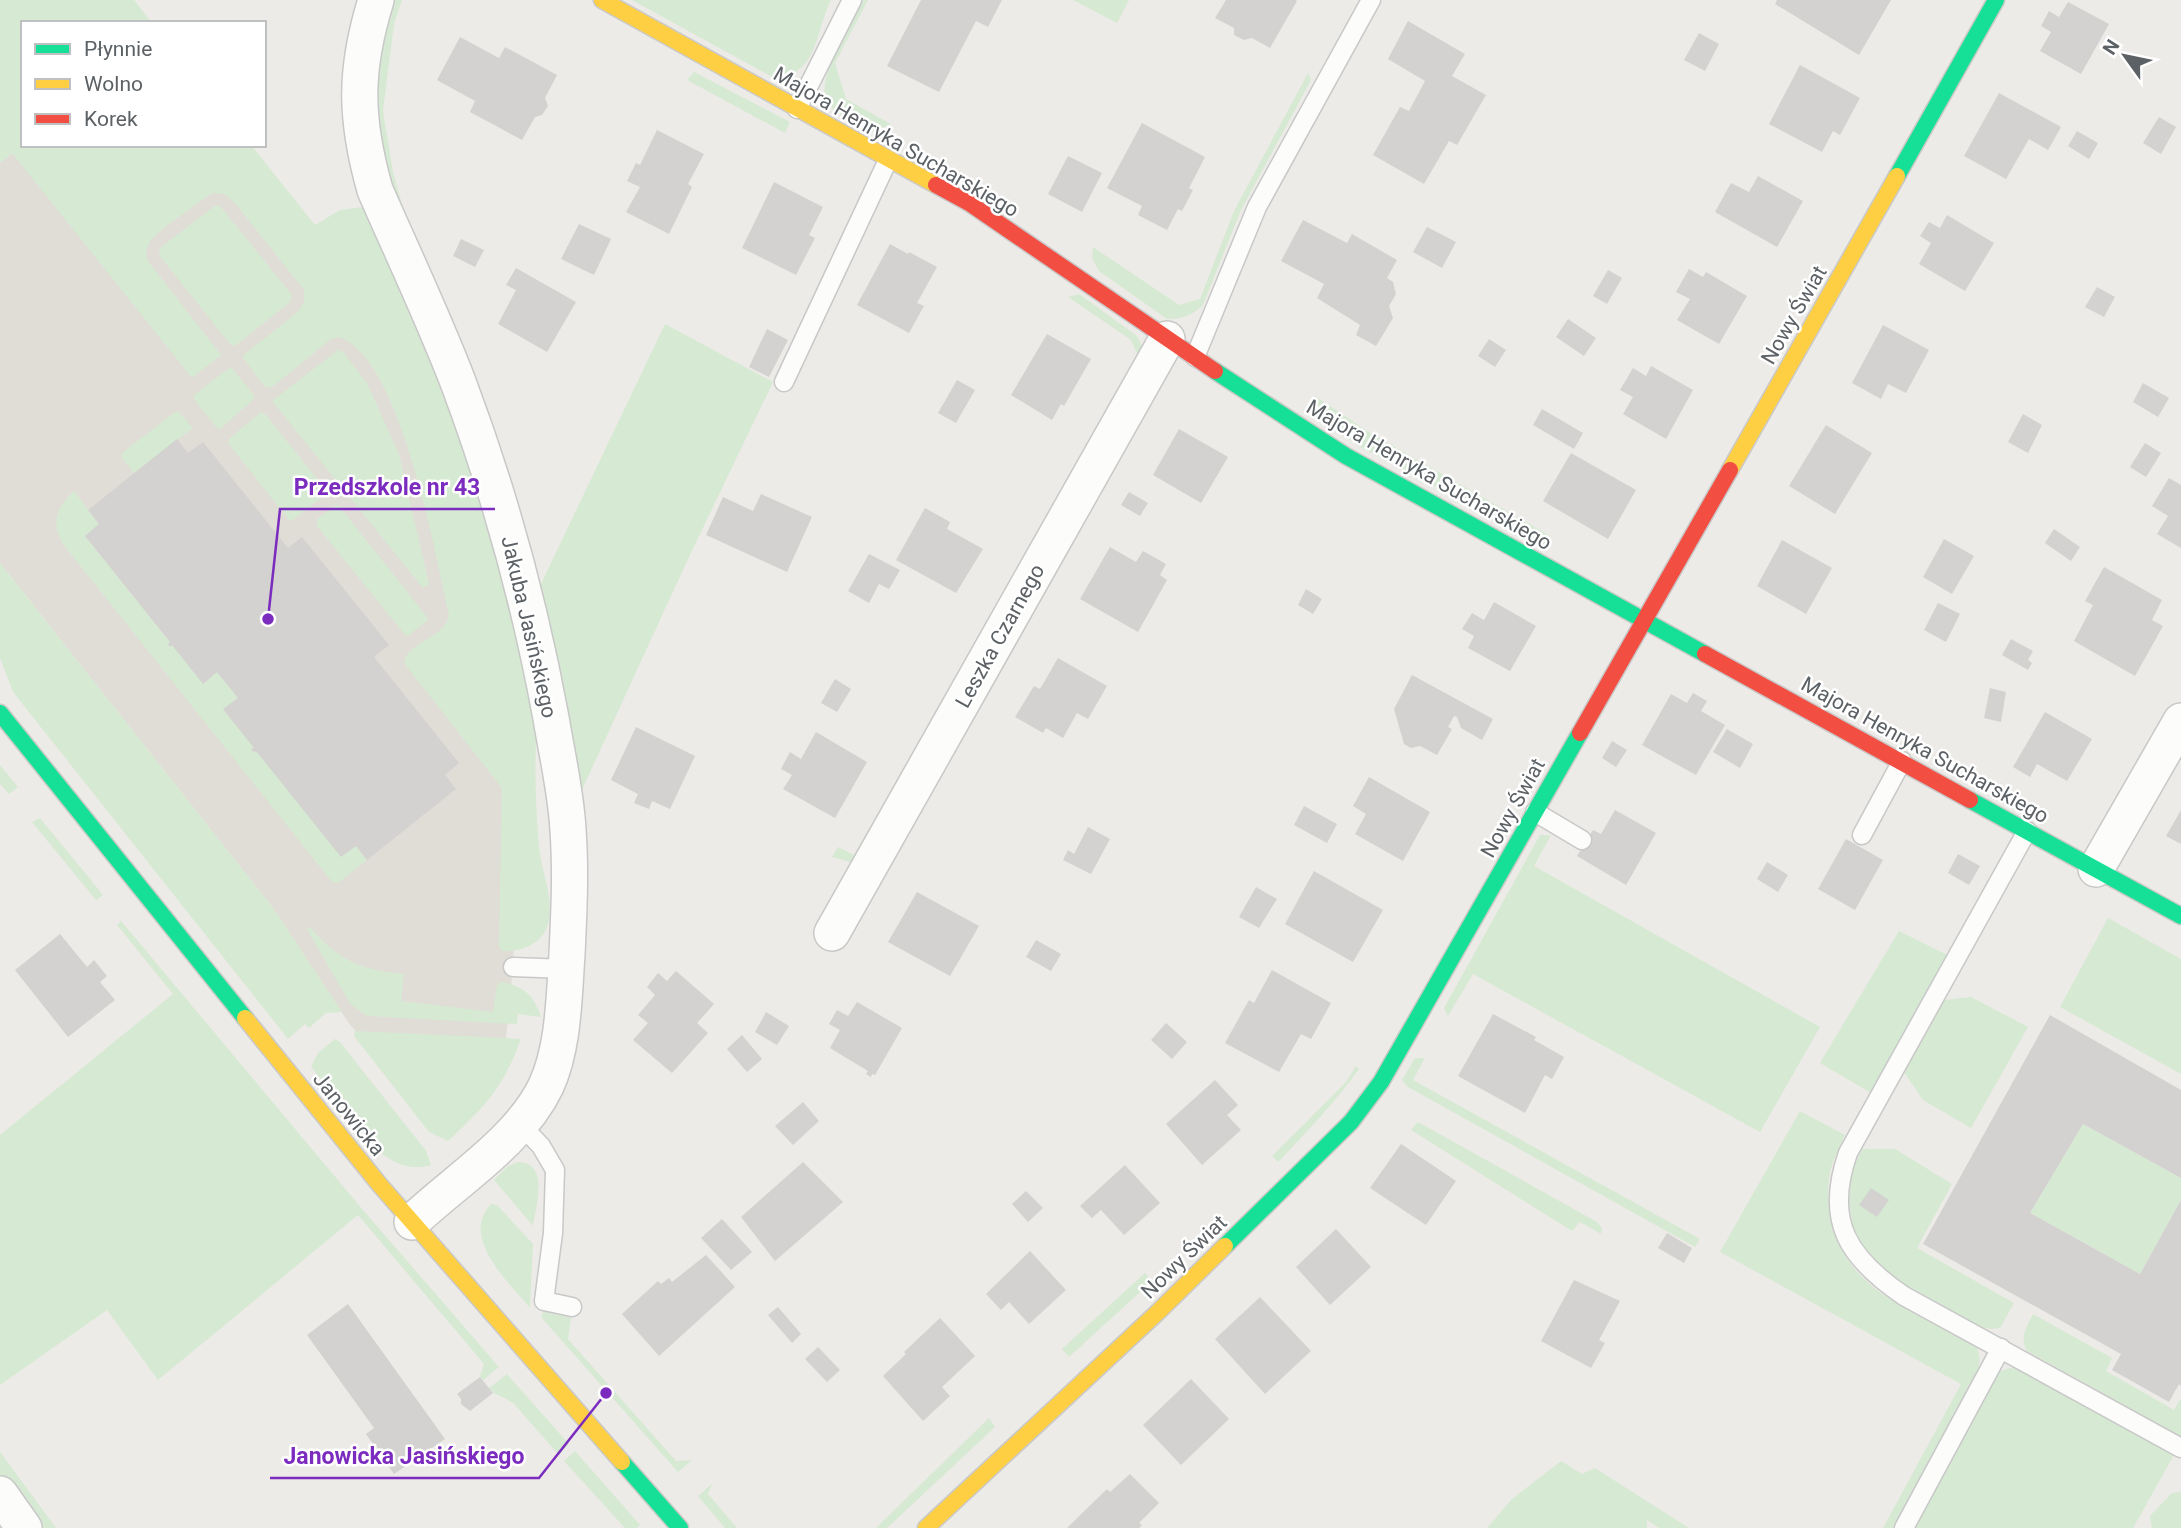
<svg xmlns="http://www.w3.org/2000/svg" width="2181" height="1528" viewBox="0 0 2181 1528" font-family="Roboto,sans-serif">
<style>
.education{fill:#e0ddd7}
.green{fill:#d6e9d2}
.building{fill:#d3d2d0}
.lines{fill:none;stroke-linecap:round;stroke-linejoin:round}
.lane-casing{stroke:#c8c8c8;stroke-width:21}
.street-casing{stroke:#c8c8c8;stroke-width:38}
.fast-casing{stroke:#c9c9c9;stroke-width:19}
.slow-casing{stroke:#c9c9c9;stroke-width:19}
.jam-casing{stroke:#c9c9c9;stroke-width:19}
.lane{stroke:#fcfcfb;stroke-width:18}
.street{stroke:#fcfcfb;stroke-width:35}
.fast{stroke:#16e098;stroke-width:16}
.slow{stroke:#ffcf43;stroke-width:16}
.jam{stroke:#f24e42;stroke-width:16}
.labels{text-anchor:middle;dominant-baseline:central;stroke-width:5;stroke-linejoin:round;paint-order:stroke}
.street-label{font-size:21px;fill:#5c6165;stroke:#fff}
.leader{fill:none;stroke:#7b2cbf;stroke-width:2.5}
.callout-dot{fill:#7b2cbf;stroke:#fff;stroke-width:2.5}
.callout-label{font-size:23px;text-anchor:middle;font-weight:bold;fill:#7b2cbf;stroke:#fff;stroke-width:5;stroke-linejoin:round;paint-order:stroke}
</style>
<rect width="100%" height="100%" fill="#edebe7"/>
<!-- education -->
<polygon class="education" points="23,144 198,178 235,196 452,449 516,886 513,967 506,1038 497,1079 435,1128 348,1022 273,908 0,563 0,163"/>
<!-- green -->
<g class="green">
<path d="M0 0H134L152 23H23V145H251L315 225 340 210 370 206 468 443 538 710C534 756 535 801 539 846 541 873 556 900 547 927 540 945 520 952 502 951L499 946 502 788 404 663C406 642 446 638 449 615 435 555 401 357 339 337L331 339 271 388 264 386 243 358 245 354 299 311 304 302V290L235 203 224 194 212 193C198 204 157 230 149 243 146 249 146 254 147 260L221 355 192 378 12 153 0 163Z"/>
<polygon points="387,0 402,0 394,24 383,111 393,172 412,241 385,188 370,92"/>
<path d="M632 0H831C815 31 819 75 774 78Z"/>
<path d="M863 0H868L835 63 846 99 891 124 873 132C860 124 840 117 830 106 810 86 852 22 863 0Z"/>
<polygon points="1073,0 1129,0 1117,23"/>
<polygon points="694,72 790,122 785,133 687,80"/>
<path d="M1308 73 1311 80 1241 210 1203 305C1193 315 1182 319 1167 319L1099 271 1092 258 1093 247 1179 305 1200 299 1234 211Z"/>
<polygon points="216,205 220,206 292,295 290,302 235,346 230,344 159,255 160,248"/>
<polygon points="1079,294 1137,336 1142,346 1142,354 923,749 915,748 1137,354 1131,340 1068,297"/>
<polygon points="665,324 773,382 688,559 581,792 539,588"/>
<polygon points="338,350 343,352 367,383 399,454 429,584 423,588 272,401"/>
<polygon points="229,368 232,368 254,395 254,399 220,429 216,427 194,399 194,395"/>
<polygon points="1315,396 1367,431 1550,536 1545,546 1359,446 1306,411"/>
<polygon points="175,412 179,412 193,428 134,473 122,458 122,453"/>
<polygon points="261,412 265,414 326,490 326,494 293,520 289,520 228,443 229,439"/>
<path d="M74 491 99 524 86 536 170 642 168 644 170 647 172 645 204 683 217 672 238 698 223 709 254 748 252 750 254 752 256 751 356 846 367 860 338 883 332 882 63 544C50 523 57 507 74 491Z"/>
<polygon points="336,505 339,506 428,618 427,621 408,636 405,635 317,526 317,519"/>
<polygon points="0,563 273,908 342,1012 326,1013 309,1028 305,1024 288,1039 13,692 0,658"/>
<polygon points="0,765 18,787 9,794 0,784"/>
<polygon points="899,777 905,783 858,864 832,857 838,847 854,855"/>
<polygon points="40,818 103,895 96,900 32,822"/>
<polygon points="1540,835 1551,835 1534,866 1820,1027 1760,1132 1473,974 1448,1016 1444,1008"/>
<polygon points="2108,918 2181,959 2181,1074 2060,1007"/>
<polygon points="121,921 363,1210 499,1367 483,1380 480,1377 484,1364 358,1215 158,1380 107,1310 0,1385 0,1135 173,994 117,925"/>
<path d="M310 927C338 960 361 970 404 974L401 1001 493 1012 497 985 500 982C523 985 535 996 541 1017L518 1014 517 1024 367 1016 351 1005 307 929Z"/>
<polygon points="1899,931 1947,955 1871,1093 1820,1063"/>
<polygon points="1971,997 2028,1027 1971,1128 1923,1100 1904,1072 1944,1000"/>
<path d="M355 1031 506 1038 521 1039C502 1089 487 1104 448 1141L429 1132 354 1036Z"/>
<path d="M335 1039 340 1042 426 1151 431 1165C404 1173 384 1157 366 1140L367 1137 311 1067 318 1053Z"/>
<polygon points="1415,1058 1425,1058 1413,1080 1700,1239 1695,1247 1408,1087 1402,1080"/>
<path d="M1356 1066 1359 1069C1334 1103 1307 1132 1278 1162L1272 1156 1346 1082Z"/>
<path d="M1800 1111 1845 1135C1841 1145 1835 1155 1832 1165 1826 1185 1827 1209 1835 1229 1839 1242 1844 1256 1853 1267 1883 1304 1935 1322 1975 1345 1980 1354 1981 1360 1978 1370L1893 1528H1883L1961 1384 1720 1252Z"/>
<polygon points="1418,1122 1597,1222 1602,1228 1601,1234 1580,1222 1572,1231 1411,1130"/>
<polygon points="2083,1124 2181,1178 2181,1200 2140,1274 2030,1213"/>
<polygon points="1862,1149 1895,1149 1952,1184 1917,1248 2014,1303 2000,1328 1991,1329 1981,1327 1899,1281 1869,1258 1853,1226 1849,1203 1851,1174"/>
<path d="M518 1162C550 1163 536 1205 533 1226L494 1180 508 1166Z"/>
<path d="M491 1204 497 1205 533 1244 530 1308C509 1282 459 1238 491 1204Z"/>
<polygon points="1145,1273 1152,1281 1069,1357 1062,1349"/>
<polygon points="544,1311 571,1318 568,1339 676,1461 692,1460 678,1472 541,1317"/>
<path d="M2033 1314 2112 1358 2106 1371 2174 1410 2181 1398V1437L2027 1351C2019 1338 2027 1326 2033 1314Z"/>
<polygon points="2009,1368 2018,1369 2174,1455 2133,1528 1914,1528 1996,1377 2001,1371"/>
<path d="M507 1374 569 1444 559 1455 514 1404C506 1397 495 1396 489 1388Z"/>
<polygon points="989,1418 995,1427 887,1528 876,1528"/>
<polygon points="575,1451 640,1525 637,1528 625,1528 564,1461"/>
<polygon points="0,1452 56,1528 34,1528 0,1480"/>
<polygon points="1561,1461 1582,1474 1595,1468 1689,1528 1659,1528 1647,1520 1647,1528 1487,1528 1512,1499"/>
<polygon points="712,1484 708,1494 737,1528 725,1528 698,1496"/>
<polygon points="2181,1492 2181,1528 2152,1528 2150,1516 2172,1493"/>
</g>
<!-- building -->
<g class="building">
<polygon points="921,0 1002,0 988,27 976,21 939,92 887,66"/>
<polygon points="1226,0 1295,0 1297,1 1270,48 1252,38 1244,40 1234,35 1234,28 1215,18"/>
<polygon points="1777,0 1891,0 1859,55 1775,4"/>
<polygon points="2068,2 2109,24 2081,74 2040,51 2051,32 2041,26 2049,11 2059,17"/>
<polygon points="1408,21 1465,54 1452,76 1486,95 1457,145 1449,141 1424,184 1373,155 1400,107 1409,111 1425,81 1388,59"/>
<polygon points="1699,33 1719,44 1705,71 1684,60"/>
<polygon points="460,37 499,58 505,47 557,75 545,98 548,106 542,115 535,117 522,140 470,112 475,101 437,80"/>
<polygon points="1800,65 1860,98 1840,135 1833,131 1822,152 1769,124"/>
<polygon points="1999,93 2061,127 2048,150 2029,139 2006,179 1964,156"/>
<polygon points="2159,117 2176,127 2161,154 2143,143"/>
<polygon points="1142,123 1205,157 1189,188 1193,190 1182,211 1178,209 1167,230 1138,215 1142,206 1107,188"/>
<polygon points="657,130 704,154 688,184 692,187 669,234 626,212 640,187 627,181 636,163 640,165"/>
<polygon points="2077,131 2098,143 2089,159 2068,146"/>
<polygon points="1068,156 1102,173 1082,212 1048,194"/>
<polygon points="1758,176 1803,201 1777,247 1715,212 1731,183 1749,192"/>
<polygon points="774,182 823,207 809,235 815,238 796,275 742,248"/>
<polygon points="1947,215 1994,243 1965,291 1919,264 1931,243 1920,236 1929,222 1940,228"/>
<polygon points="1303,220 1347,243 1352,234 1397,260 1387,278 1393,282 1396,294 1389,306 1393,318 1376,346 1356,335 1360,325 1317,298 1324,284 1281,261"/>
<polygon points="579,224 611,239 594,275 561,259"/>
<polygon points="1427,227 1456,242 1442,268 1413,252"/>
<polygon points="461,239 484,250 475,267 453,256"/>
<polygon points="890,244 908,254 909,252 937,267 917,303 924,306 909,333 857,305"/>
<polygon points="516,268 576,302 547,352 498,324 516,290 506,285"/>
<polygon points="1689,269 1703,277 1706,272 1747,296 1719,344 1677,320 1690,299 1676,292"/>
<polygon points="1608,270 1622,278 1607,304 1593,296"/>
<polygon points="2097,287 2115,297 2104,317 2085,307"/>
<polygon points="1568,319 1596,338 1584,356 1556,337"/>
<polygon points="1883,325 1929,350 1906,393 1888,384 1881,399 1852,383"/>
<polygon points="767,329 788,340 769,377 749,367"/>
<polygon points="1047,334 1091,359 1064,406 1061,404 1052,420 1011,395"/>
<polygon points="1489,339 1506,350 1495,367 1478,356"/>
<polygon points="1651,366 1693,390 1666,439 1623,414 1633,397 1620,390 1633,368 1646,376"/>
<polygon points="957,380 975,390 956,423 938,413"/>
<polygon points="2143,383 2169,398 2158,417 2133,402"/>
<polygon points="1542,409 1583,433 1574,449 1533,425"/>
<polygon points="2023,414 2042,425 2028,453 2008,442"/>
<polygon points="1826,425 1872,453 1835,514 1789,486"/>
<polygon points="1179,429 1228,457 1201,503 1153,475"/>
<polygon points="177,439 188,453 203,442 288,548 302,537 389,645 374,657 459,763 445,775 456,789 367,860 356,846 341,857 256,751 254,752 251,749 254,748 223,709 238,698 217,672 203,684 172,645 170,647 168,644 170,642 85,536 99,524 88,510"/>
<polygon points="2145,443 2161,453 2146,477 2130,467"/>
<polygon points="1571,453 1636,490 1608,539 1543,501"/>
<polygon points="2169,478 2181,485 2181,548 2157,534 2168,516 2152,506"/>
<polygon points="1129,492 1148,503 1140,516 1121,505"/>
<polygon points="761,494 812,517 787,572 706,535 723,497 753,511"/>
<polygon points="925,508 950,522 947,529 983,549 956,593 896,560"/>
<polygon points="2054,529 2080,547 2071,561 2045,543"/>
<polygon points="1944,539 1974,556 1952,594 1923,577"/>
<polygon points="1782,540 1832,568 1806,614 1757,586"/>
<polygon points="1110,547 1136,562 1143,551 1166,564 1160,575 1167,580 1138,632 1080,599"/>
<polygon points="869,554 900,570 889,589 879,584 869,603 848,591"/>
<polygon points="2104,567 2162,600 2152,620 2163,626 2135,676 2074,641 2093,605 2085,601"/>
<polygon points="1306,589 1322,599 1313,614 1298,605"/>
<polygon points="1494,602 1536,626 1510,671 1468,648 1474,636 1462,629 1472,613 1484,620"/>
<polygon points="1938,603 1960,614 1946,642 1924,630"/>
<polygon points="2011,639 2033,651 2028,660 2032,663 2028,670 2002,655"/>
<polygon points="1058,658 1107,686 1088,719 1077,713 1063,738 1046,728 1043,733 1015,717 1034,686 1040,689"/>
<polygon points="1412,675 1493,719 1482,740 1461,728 1457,717 1454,716 1448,727 1452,729 1437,755 1420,746 1411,748 1404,744 1394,709"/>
<polygon points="835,679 851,689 837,712 821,703"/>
<polygon points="1990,688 2006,692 2001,722 1984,718"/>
<polygon points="1693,693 1707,701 1701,711 1725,725 1696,775 1642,745 1671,694 1687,703"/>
<polygon points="2045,712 2092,739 2067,781 2037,764 2030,777 2013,767"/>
<polygon points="636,727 695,756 670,809 652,801 649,809 634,803 638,794 611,780"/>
<polygon points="1727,729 1753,744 1740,768 1713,752"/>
<polygon points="816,732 867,762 835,818 783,789 792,775 781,769 790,752 801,759"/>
<polygon points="1612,741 1627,750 1616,767 1602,758"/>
<polygon points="1369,777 1430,812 1403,861 1355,834 1366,814 1353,806"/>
<polygon points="1304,806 1337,824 1327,843 1294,825"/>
<polygon points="1615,810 1656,833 1626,885 1577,856 1593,830 1601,834"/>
<polygon points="2181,810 2181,844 2166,836"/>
<polygon points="1088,827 1110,839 1091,874 1063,860 1068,850 1074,854"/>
<polygon points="1846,839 1883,860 1855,910 1818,889"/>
<polygon points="1958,854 1980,866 1969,885 1948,873"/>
<polygon points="1767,862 1788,875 1778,892 1757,879"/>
<polygon points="1314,871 1383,910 1353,962 1285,924"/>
<polygon points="1256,887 1277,899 1259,928 1239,917"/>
<polygon points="917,892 979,926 950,976 888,942"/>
<polygon points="60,934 87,967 94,960 107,976 100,982 115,1000 68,1037 15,970"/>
<polygon points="1036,940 1061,954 1051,971 1026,957"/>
<polygon points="1272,970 1331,1003 1311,1039 1301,1034 1279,1072 1225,1043 1249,1000 1254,1003"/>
<polygon points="676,971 714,1004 697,1023 708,1033 672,1073 633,1040 648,1023 638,1015 655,995 647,987 658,973 667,981"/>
<polygon points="857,1002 902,1028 875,1075 872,1074 871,1077 866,1074 868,1071 830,1048 840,1030 829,1024 837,1010 848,1016"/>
<polygon points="766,1012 789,1026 777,1045 755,1032"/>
<polygon points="1493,1014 1536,1037 1534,1040 1564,1057 1552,1079 1545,1075 1525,1113 1458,1076"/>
<polygon points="2050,1015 2181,1090 2181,1178 2083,1124 2030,1213 2140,1274 2181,1200 2181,1386 2179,1384 2169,1402 2112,1370 2121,1354 1923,1244"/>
<polygon points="1166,1023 1187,1042 1172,1059 1151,1040"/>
<polygon points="742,1035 762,1059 747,1072 727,1049"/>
<polygon points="1215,1080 1238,1105 1227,1115 1241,1130 1202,1165 1166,1124"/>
<polygon points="803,1102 819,1121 793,1145 775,1126"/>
<polygon points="1401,1144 1456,1181 1426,1225 1370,1188"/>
<polygon points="803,1162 843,1202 775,1261 741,1217"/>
<polygon points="1125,1165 1160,1203 1124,1235 1101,1210 1092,1218 1080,1206"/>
<polygon points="1871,1188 1889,1200 1877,1217 1859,1205"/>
<polygon points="1026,1191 1043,1208 1028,1222 1012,1204"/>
<polygon points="722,1219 752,1252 731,1270 701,1238"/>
<polygon points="1336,1229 1371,1267 1330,1305 1296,1267"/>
<polygon points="1667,1233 1692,1248 1684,1263 1658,1248"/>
<polygon points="1030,1251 1066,1290 1029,1324 1009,1302 1001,1310 986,1294"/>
<polygon points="706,1255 735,1287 659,1356 622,1314 658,1281 661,1284 669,1278 672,1282"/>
<polygon points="1574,1280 1620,1301 1599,1340 1605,1343 1591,1368 1541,1341"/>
<polygon points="1260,1297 1311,1351 1265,1394 1215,1339"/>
<polygon points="348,1304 445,1439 394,1474 366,1434 374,1428 307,1335"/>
<polygon points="778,1307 801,1334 792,1343 768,1315"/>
<polygon points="940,1318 975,1356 942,1387 950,1396 923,1421 883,1376 906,1354 904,1352"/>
<polygon points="818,1347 840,1370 827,1382 805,1359"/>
<polygon points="480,1377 493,1393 470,1411 461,1404 461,1399 457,1394"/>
<polygon points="1191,1379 1229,1419 1181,1465 1143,1425"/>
<polygon points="1130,1474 1159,1503 1139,1523 1142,1525 1139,1528 1067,1528 1107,1489 1110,1492"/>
</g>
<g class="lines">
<!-- lane casing -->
<g class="lane-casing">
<g id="lane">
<polyline points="797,109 852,0"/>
<polyline points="1195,357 1257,207 1371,0"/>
<polyline points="784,382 888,160"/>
<polyline points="1535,812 1582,840"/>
<path d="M2027 831 1848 1153C1824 1221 1848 1258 1904 1296L2181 1448"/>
<polyline points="1862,835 1902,761"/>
<polyline points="513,967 566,969"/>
<polyline points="520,1124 541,1146 555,1170 553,1233 544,1301 572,1307"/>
<polyline points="1904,1528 2001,1348"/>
</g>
</g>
<!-- street casing -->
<g class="street-casing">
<g id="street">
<path d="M376 0C354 71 355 119 375 190 403 254 433 317 458 382 499 491 530 604 551 718 557 755 566 792 568 830 571 871 569 912 567 954 564 996 564 1047 546 1086 519 1142 456 1180 412 1222"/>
<polyline points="2096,869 2181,721"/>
<polyline points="832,933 1167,339"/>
<polyline points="0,1494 24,1528"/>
</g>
</g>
<!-- fast casing -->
<g class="fast-casing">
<g id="fast">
<polyline points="1897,176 1996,0"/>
<polyline points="1215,371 1346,456 1705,654"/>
<polyline points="0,713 245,1018"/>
<polyline points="1970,800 2181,916"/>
<polyline points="1225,1246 1351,1122 1381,1082 1580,733"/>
<polyline points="622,1462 680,1528"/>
</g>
</g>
<!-- slow casing -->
<g class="slow-casing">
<g id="slow">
<polyline points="602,0 936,185"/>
<polyline points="1730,470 1897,176"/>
<polyline points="245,1018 379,1184 622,1462"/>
<polyline points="926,1528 1159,1311 1225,1246"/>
</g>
</g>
<!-- jam casing -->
<g class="jam-casing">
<g id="jam">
<polyline points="936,185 969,203 1215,371"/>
<polyline points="1705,654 1970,800"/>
<polyline points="1580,733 1730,470"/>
</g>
</g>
<!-- lane -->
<use href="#lane" class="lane"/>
<!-- street -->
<use href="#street" class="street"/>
<!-- fast -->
<use href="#fast" class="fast"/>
<!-- slow -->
<use href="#slow" class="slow"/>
<!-- jam -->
<use href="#jam" class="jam"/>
</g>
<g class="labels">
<!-- street labels -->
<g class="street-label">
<text transform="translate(896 142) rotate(30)">Majora Henryka Sucharskiego</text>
<text transform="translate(1794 315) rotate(-60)">Nowy Świat</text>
<text transform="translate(1429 475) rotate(30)">Majora Henryka Sucharskiego</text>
<text transform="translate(529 627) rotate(77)">Jakuba Jasińskiego</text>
<text transform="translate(1000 636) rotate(-61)">Leszka Czarnego</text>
<text transform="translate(1925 750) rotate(29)">Majora Henryka Sucharskiego</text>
<text transform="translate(1513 808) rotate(-61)">Nowy Świat</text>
<text transform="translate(349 1114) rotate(51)">Janowicka</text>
<text transform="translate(1184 1257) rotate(-44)">Nowy Świat</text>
</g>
</g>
<!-- callouts -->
<path class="leader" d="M268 619L280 509H495M606 1393L539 1478H270"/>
<g class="callout-dot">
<circle cx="268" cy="619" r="7"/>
<circle cx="606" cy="1393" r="7"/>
</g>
<g class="callout-label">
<text x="387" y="495">Przedszkole nr 43</text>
<text x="404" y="1464">Janowicka Jasińskiego</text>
</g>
<!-- legend -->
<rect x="21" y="21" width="245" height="126" fill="#ffffff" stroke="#bec0c1" stroke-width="2"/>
<rect x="35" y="44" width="35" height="10" fill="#16e098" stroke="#bec0c1" stroke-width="2"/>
<text x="84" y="56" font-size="21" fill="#5c6165">Płynnie</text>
<rect x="35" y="79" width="35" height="10" fill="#ffcf43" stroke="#bec0c1" stroke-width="2"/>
<text x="84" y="91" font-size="21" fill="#5c6165">Wolno</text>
<rect x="35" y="114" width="35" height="10" fill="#f24e42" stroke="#bec0c1" stroke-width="2"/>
<text x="84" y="126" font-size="21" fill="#5c6165">Korek</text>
<!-- north arrow -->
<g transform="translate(2125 56) rotate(303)" stroke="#ffffff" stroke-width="5" paint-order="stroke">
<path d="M0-5L12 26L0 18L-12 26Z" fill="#5c6165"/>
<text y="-10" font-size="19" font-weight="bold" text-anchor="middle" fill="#5c6165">N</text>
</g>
</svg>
